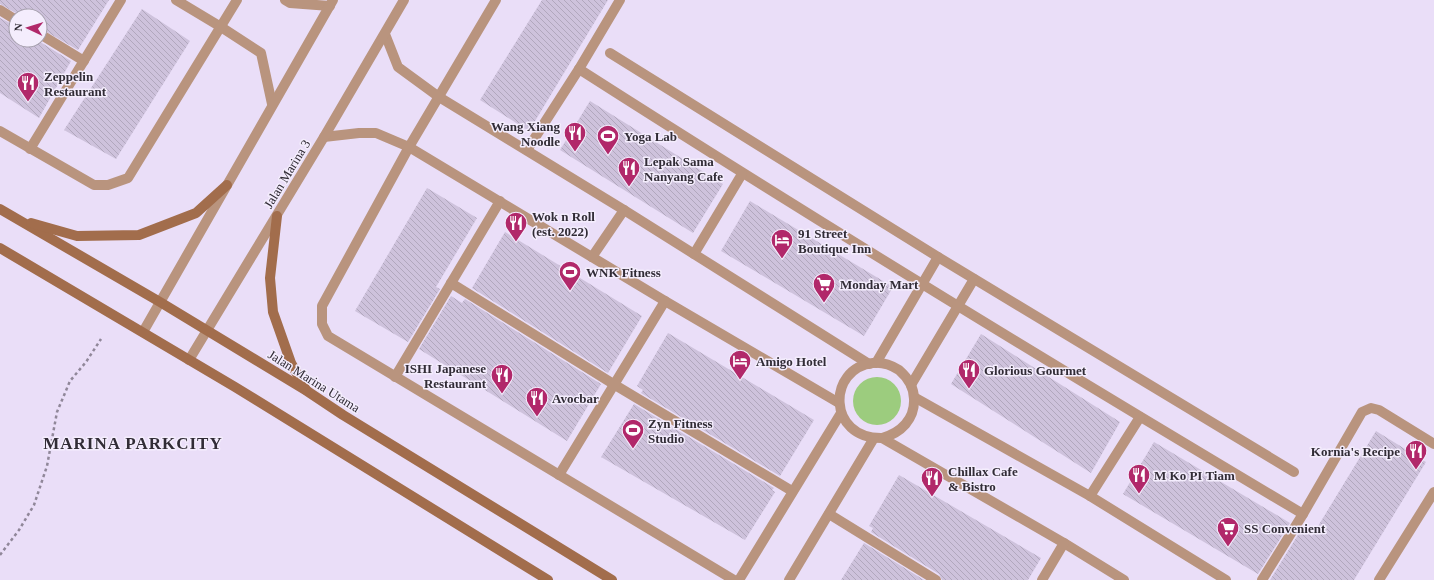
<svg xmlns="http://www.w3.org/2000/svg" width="1434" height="580" viewBox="0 0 1434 580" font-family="'Times New Roman',serif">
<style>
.grass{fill:#9ccc7e}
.building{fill:url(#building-back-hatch)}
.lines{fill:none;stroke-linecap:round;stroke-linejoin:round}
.path{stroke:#908799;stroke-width:2.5;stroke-dasharray:3 3;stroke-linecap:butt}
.service{stroke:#b9947e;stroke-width:10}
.tertiary{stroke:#b9947e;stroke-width:10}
.secondary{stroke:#a26d4c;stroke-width:10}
.labels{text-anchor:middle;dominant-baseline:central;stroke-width:3;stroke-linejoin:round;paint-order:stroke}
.poi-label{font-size:13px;font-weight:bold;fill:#312c36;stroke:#f4edfd;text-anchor:start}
.street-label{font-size:13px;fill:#312c36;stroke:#f4edfd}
.district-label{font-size:17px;font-weight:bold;letter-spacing:1px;fill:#312c36;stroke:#f4edfd}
</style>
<defs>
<pattern id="building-back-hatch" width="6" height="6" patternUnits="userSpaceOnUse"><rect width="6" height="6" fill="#cec2dc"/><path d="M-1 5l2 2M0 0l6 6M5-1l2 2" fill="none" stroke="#b1a7bd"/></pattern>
</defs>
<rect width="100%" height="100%" fill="#eadef8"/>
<!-- grass -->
<circle class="grass" cx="877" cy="401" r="24"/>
<!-- building -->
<g class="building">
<polygon points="0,0 109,0 78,50 40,28 40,16 21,16 0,4"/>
<polygon points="542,0 608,0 529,131 480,100"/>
<polygon points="142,9 190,41 116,159 64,130"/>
<polygon points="0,18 16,26 16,40 37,40 71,61 39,118 0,93"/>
<polygon points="590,101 723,184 693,233 560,150"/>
<polygon points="427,188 477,218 436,287 440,289 408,342 355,311"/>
<polygon points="750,201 893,287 864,336 721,251"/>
<polygon points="505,232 642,316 608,373 472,288"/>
<polygon points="451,296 462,303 465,299 601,384 567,441 419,349"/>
<polygon points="668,333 814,420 780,476 641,393 643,390 637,386"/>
<polygon points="981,334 1120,422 1091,473 951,384"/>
<polygon points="634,404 774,488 772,490 775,492 745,540 601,457"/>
<polygon points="1376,431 1426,462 1354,580 1270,580 1301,530 1312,536"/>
<polygon points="1154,442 1290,523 1258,574 1123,494"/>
<polygon points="899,475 1041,558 1028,580 942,580 939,574 871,532 873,528 869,526"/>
<polygon points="864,543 924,580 841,580"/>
</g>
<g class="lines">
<!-- path -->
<polyline class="path" points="0,555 19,530 34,505 47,466 57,412 70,381 86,362 101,339"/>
<!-- service -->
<g class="service">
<polyline points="176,0 221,27 261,53 272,104"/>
<polyline points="285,0 290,3 330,6"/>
<polyline points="496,0 409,147 322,306 322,324 328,336 734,580"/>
<polyline points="0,10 16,20"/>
<polyline points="40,34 84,61"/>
<polyline points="385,34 398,67 439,97 624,210 869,364"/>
<polyline points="610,53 938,257 1294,472"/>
<path d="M579 69C818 222 1059 369 1303 514"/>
<polyline points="0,131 94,185 108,185 128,178 237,0"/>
<polyline points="324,137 359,133 376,133 409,147 665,301 839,403"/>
<polyline points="30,149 121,0"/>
<polyline points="527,150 579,69 620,0"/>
<polyline points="694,254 742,174"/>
<polyline points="592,257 624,210"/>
<polyline points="451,283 615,385 792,491"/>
<polyline points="876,363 938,257"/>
<polyline points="395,377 500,201"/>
<polyline points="911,385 974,279"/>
<polyline points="914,397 1090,496 1226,580"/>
<path d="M882 438C901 433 915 419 914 399 914 387 907 377 899 370 891 365 882 362 873 363 827 368 827 439 882 438L1064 543 1124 580"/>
<polyline points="559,475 665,301"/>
<polyline points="1090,496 1140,417"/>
<polyline points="829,514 936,580"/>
<polyline points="739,580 841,413"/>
<polyline points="789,580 874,438"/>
<polyline points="1042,580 1064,543"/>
<polyline points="1262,580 1303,514 1362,412 1371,408 1379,410 1434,444"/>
<polyline points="1379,580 1434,492"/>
</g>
<!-- tertiary -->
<g class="tertiary">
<polyline points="143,332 333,0"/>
<polyline points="189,360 324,137 404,0"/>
</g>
<!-- secondary -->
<g class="secondary">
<polyline points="0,209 160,302 307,391 343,415 612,580"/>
<polyline points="277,216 270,278 273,312 291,363 306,390"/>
<polyline points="31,223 77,236 139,235 196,213 227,185"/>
<polyline points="0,248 235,387 548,580"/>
</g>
</g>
<!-- icons -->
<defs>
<g id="restaurant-pin" transform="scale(1.15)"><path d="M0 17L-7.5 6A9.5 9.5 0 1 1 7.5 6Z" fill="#b1286a" stroke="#f4edfd"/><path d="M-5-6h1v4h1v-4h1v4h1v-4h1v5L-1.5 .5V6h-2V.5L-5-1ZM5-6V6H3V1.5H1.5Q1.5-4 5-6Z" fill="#fff"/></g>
<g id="stadium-pin" transform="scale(1.15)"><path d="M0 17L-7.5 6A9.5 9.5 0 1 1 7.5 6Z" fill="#b1286a" stroke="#f4edfd"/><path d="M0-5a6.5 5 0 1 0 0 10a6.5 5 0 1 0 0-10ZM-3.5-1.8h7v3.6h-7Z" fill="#fff"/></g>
<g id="hotel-pin" transform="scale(1.15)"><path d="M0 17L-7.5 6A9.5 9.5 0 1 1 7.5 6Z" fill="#b1286a" stroke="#f4edfd"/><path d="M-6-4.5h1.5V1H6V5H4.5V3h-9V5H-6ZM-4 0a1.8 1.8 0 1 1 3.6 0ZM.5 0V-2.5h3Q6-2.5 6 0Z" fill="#fff"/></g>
<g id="supermarket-pin" transform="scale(1.15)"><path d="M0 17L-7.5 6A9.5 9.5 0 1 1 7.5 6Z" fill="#b1286a" stroke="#f4edfd"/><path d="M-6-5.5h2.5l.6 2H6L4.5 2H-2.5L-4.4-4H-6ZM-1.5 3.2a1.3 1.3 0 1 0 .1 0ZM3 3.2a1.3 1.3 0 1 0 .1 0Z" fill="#fff"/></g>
</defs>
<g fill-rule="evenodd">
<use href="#restaurant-pin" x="28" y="83"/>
<use href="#restaurant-pin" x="575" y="133"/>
<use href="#stadium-pin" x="608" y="136"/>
<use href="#restaurant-pin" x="629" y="168"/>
<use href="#restaurant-pin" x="516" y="223"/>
<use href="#hotel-pin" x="782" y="240"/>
<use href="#stadium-pin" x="570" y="272"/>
<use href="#supermarket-pin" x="824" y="284"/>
<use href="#hotel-pin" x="740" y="361"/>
<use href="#restaurant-pin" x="969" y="370"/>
<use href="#restaurant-pin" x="502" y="375"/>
<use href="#restaurant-pin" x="537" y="398"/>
<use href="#stadium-pin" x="633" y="430"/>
<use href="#restaurant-pin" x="1416" y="451"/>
<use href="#restaurant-pin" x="1139" y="475"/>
<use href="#restaurant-pin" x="932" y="478"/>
<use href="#supermarket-pin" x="1228" y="528"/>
</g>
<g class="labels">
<!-- poi labels -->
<g class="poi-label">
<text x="44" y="76">Zeppelin<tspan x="44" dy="15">Restaurant</tspan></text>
<text x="560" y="126" text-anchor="end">Wang Xiang<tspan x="560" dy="15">Noodle</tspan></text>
<text x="624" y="136">Yoga Lab</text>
<text x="644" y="161">Lepak Sama<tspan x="644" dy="15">Nanyang Cafe</tspan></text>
<text x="532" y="216">Wok n Roll<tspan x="532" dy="15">(est. 2022)</tspan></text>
<text x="798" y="233">91 Street<tspan x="798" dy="15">Boutique Inn</tspan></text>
<text x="586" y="272">WNK Fitness</text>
<text x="840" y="284">Monday Mart</text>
<text x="756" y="361">Amigo Hotel</text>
<text x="486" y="368" text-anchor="end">ISHI Japanese<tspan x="486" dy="15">Restaurant</tspan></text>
<text x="984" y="370">Glorious Gourmet</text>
<text x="552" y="398">Avocbar</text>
<text x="648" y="423">Zyn Fitness<tspan x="648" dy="15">Studio</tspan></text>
<text x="1400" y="451" text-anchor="end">Kornia's Recipe</text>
<text x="948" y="471">Chillax Cafe<tspan x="948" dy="15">&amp; Bistro</tspan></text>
<text x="1154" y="475">M Ko PI Tiam</text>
<text x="1244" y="528">SS Convenient</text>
</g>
<!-- street labels -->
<g class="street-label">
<text transform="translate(287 174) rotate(-59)">Jalan Marina 3</text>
<text transform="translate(314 381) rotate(32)">Jalan Marina Utama</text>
</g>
<!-- district labels -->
<g class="district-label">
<text x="133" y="443">MARINA PARKCITY</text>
</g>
</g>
<!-- north arrow -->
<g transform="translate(28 28) rotate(274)"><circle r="19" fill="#f4edfd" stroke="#a6a0ad"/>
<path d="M0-3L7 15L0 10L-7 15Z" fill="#b1286a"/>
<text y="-6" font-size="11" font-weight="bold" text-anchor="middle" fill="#312c36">N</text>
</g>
</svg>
